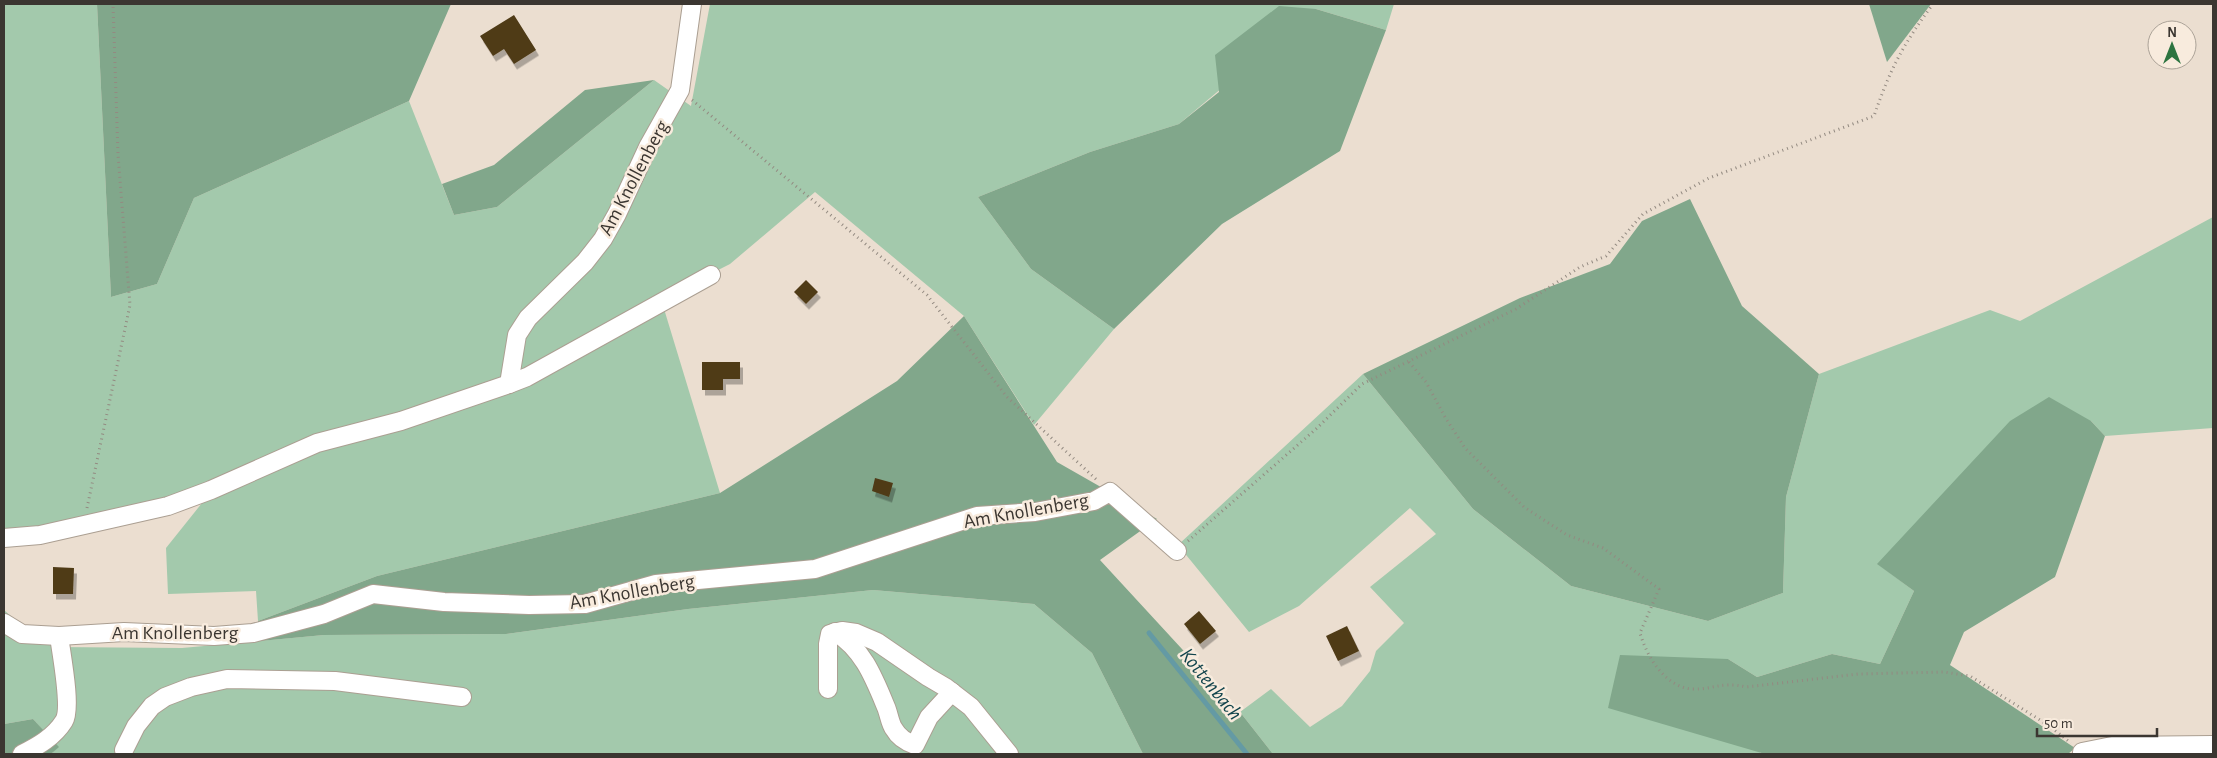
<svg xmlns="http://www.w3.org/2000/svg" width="2217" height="758" viewBox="0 0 2217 758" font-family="'Alegreya Sans',sans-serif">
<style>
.green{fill:#a3c9ac}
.forest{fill:#81a78b}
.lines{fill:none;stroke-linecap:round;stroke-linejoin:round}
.stream{stroke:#649aa4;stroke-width:5}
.building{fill:#4f3b18;filter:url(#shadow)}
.minor-casing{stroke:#ab9f92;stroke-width:20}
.path{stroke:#938a81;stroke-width:3;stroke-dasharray:1 4;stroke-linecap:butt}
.minor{stroke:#fff;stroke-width:18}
.labels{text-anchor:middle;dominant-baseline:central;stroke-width:5;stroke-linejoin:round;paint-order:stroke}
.street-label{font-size:20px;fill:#3b3631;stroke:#f8ebdd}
.water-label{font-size:21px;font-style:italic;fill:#12444c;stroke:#f8ebdd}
</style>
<defs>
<filter id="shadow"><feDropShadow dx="3" dy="5.5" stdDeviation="0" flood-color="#0004"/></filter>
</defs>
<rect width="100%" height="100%" fill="#ebded0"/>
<!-- green -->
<g class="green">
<polygon points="4,4 97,4 111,297 157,284 194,198 409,101 454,215 497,207 654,80 691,106 710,4 1394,4 1386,30 1316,9 1179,124 1090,152 978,197 1031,269 1114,329 1034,425 964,316 815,192 730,264 661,299 720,493 377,576 258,621 256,591 168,594 166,548 206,498 4,545"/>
<polygon points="2213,217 2213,428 2105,436 2091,421 1878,564 1914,591 1880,664 1832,654 1757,677 1728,659 1761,754 1765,754 1273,754 1240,712 1271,689 1310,727 1342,706 1370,671 1376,651 1404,623 1370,587 1436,534 1410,508 1299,606 1249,632 1178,545 1363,374 1473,509 1571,586 1708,621 1783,593 1786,497 1819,374 1990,310 2020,321"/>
<polygon points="873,590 1034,604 1092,653 1143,754 51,754 58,747 33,719 4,724 4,610 22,626 48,627 53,647 182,648 324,635 506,634 688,609"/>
</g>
<!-- forest -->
<g class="forest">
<polygon points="97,4 451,4 409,101 194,198 157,284 111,297"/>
<polygon points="1869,4 1931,4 1887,62"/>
<polygon points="1279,6 1316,9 1386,30 1340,151 1222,224 1114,329 1031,269 978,197 1090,152 1179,124 1219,92 1215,55"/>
<polygon points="654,80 497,207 454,215 442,184 494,165 585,90"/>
<polygon points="1690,199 1742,306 1819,374 1786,497 1783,593 1708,621 1571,586 1473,509 1363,374 1520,298 1610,264 1642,221"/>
<polygon points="964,316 1057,462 1157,519 1100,560 1240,712 1273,754 1143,754 1092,653 1034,604 873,590 688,609 506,634 324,635 260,641 258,621 377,576 720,493 897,381"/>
<polygon points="2049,397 2091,421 2105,436 2055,577 1964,632 1950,665 2075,748 2068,754 1765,754 1608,708 1620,655 1728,659 1757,677 1832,654 1880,664 1914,591 1877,564 2010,421"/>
<polygon points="33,719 59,747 51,754 4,754 4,724"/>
</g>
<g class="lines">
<!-- stream -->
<polyline class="stream" points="1149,633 1247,754"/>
</g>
<!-- building -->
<g class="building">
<polygon points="514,15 536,50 514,64 504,49 493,56 480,36"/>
<polygon points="806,280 818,292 806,304 794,292"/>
<polygon points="702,362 740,362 740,379 723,379 723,390 702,390"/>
<polygon points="875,478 893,483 889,497 872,491"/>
<polygon points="53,567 74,568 73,594 53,594"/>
<polygon points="1199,611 1216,631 1200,644 1184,624"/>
<polygon points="1347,626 1359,651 1338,661 1326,636"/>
</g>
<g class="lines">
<!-- minor casing -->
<g class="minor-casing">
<g id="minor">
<polyline points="509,384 527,377 711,275"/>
<polyline points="4,538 40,535 168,506 211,490 317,443 401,421 509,384 517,335 528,318 585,262 603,239 617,214 648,147 680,90 692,4"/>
<polyline points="4,623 22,634 59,636 124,632 214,636 253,633 324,614 373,594 444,602 529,605 585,604 656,584 815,569 977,516 1035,512 1094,501 1110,492 1177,551"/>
<path d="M835 632C863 649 874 678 886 707 889 714 890 724 894 729 899 738 906 742 915 745L929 717 952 692"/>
<polyline points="828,689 828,644 830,634 842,631 856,633 877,642 928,677 945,687 971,707 1009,754"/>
<polyline points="124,750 136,726 152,706 165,697 191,687 227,679 335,681 462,697"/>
<polyline points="2082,752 2112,746 2213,745"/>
<path d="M22 754C38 746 54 737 64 721 72 708 61 652 59 636"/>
</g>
</g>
<!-- path -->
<g class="path">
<polyline points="692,100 927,295 1007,397 1098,481"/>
<path d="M1409 362 1426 382 1445 417 1465 448 1524 507 1567 535 1603 548 1659 589 1640 633C1647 657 1665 687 1692 689 1713 690 1721 681 1746 687L1858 674 1944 672 1970 676 2048 725 2071 743"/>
<polyline points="87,508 130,305 118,155 113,4"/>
<path d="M1188 541 1316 429 1362 384 1516 309 1580 267 1606 256 1643 214 1709 178 1874 116C1890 69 1904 43 1933 4"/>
</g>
<!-- minor -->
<use href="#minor" class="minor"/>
</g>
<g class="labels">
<!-- street labels -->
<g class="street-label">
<text transform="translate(634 178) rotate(-62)">Am Knollenberg</text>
<text transform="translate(1026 511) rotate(-10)">Am Knollenberg</text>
<text transform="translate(632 592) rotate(-10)">Am Knollenberg</text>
<text x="175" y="633">Am Knollenberg</text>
</g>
<!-- water labels -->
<g class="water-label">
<text transform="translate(1211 684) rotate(51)">Kottenbach</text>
</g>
</g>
<!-- border -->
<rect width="2217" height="758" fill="none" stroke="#3b3631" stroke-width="10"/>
<!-- north arrow -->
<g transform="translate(2172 45)"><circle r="24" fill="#f8ebdd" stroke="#aca398"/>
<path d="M0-4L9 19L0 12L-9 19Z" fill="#2d7440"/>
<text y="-8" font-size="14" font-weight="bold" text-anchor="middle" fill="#3b3631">N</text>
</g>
<!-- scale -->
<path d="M2037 728v8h120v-8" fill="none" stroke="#3b3631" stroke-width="2.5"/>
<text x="2044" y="728" font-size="15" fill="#3b3631" stroke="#f8ebdd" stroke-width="4" paint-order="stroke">50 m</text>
</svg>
